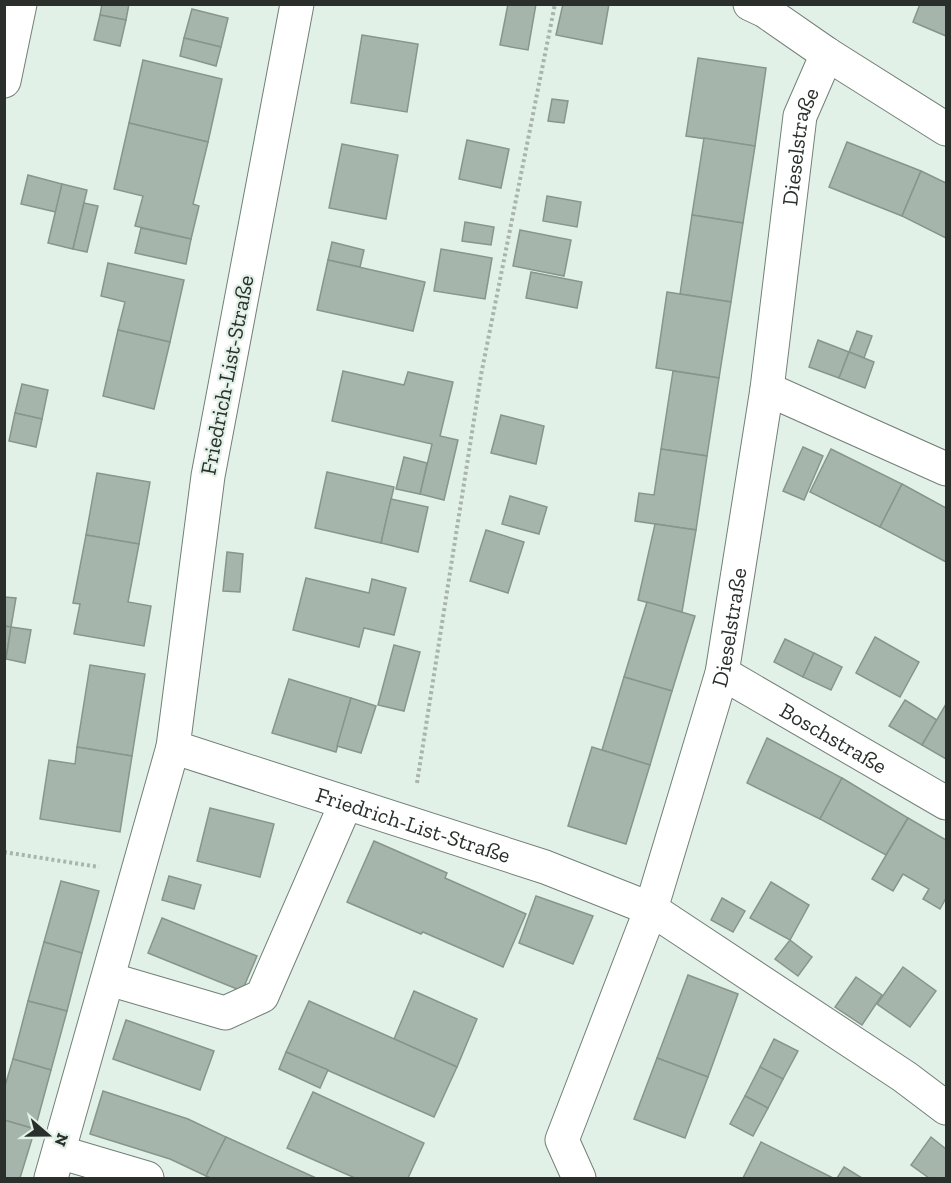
<svg xmlns="http://www.w3.org/2000/svg" width="951" height="1183" viewBox="0 0 951 1183" font-family="'Zilla Slab',serif">
<style>
.building{fill:#a6b5ab;stroke:#87958c;stroke-width:1.5}
.lines{fill:none;stroke-linecap:round;stroke-linejoin:round}
.minor-casing{stroke:#728077;stroke-width:35}
.path{stroke:#a8b4ac;stroke-width:4;stroke-dasharray:3 3;stroke-linecap:butt}
.minor{stroke:#fff;stroke-width:33}
.labels{text-anchor:middle;dominant-baseline:central;stroke-width:4.5;stroke-linejoin:round;paint-order:stroke}
.street-label{font-size:22px;fill:#2a2f2b;stroke:#e2f1e7}
</style>
<rect width="100%" height="100%" fill="#e2f1e7"/>
<!-- building -->
<g class="building">
<polygon points="102,4 129,4 126,20 100,15"/>
<polygon points="508,4 536,4 528,50 500,45"/>
<polygon points="563,4 609,4 602,44 556,35"/>
<polygon points="920,4 946,4 946,36 913,22"/>
<polygon points="192,9 228,18 221,47 184,38"/>
<polygon points="100,15 126,20 120,46 94,40"/>
<polygon points="362,35 418,44 407,112 351,103"/>
<polygon points="184,38 221,47 216,66 180,56"/>
<polygon points="698,58 766,68 755,146 686,136"/>
<polygon points="143,60 222,79 208,142 129,123"/>
<polygon points="552,99 568,101 564,123 548,121"/>
<polygon points="129,123 208,142 193,204 199,206 191,239 135,226 143,196 114,189"/>
<polygon points="704,138 755,146 743,223 692,215"/>
<polygon points="467,140 509,149 501,188 459,179"/>
<polygon points="847,142 921,171 902,216 829,187"/>
<polygon points="342,144 398,155 386,219 329,208"/>
<polygon points="921,171 946,183 946,238 902,216"/>
<polygon points="28,175 62,184 56,212 21,204"/>
<polygon points="62,184 87,190 73,249 48,243"/>
<polygon points="547,196 581,202 577,227 543,221"/>
<polygon points="84,203 98,206 87,252 73,249"/>
<polygon points="692,215 743,223 731,302 680,294"/>
<polygon points="465,222 494,227 491,245 462,241"/>
<polygon points="141,228 191,239 186,264 135,253"/>
<polygon points="520,230 571,240 564,276 513,266"/>
<polygon points="332,242 364,250 360,267 328,260"/>
<polygon points="441,249 492,258 485,299 434,291"/>
<polygon points="328,260 425,282 413,331 317,310"/>
<polygon points="108,263 184,280 170,342 118,330 125,302 101,296"/>
<polygon points="531,272 582,282 577,308 526,298"/>
<polygon points="667,292 731,302 719,378 656,368"/>
<polygon points="118,330 170,342 154,409 103,396"/>
<polygon points="857,331 872,336 864,358 849,352"/>
<polygon points="818,340 849,352 839,378 809,367"/>
<polygon points="849,352 874,362 865,388 839,378"/>
<polygon points="343,371 404,385 408,372 453,382 440,436 458,440 444,500 420,494 432,444 332,421"/>
<polygon points="673,371 719,378 707,456 661,449"/>
<polygon points="22,384 48,390 42,419 15,413"/>
<polygon points="15,413 42,419 36,447 9,441"/>
<polygon points="501,415 544,426 536,464 491,453"/>
<polygon points="803,447 823,456 804,500 783,491"/>
<polygon points="661,449 707,456 696,530 635,521 639,493 654,495"/>
<polygon points="831,449 902,484 880,527 810,492"/>
<polygon points="404,457 427,463 420,494 396,489"/>
<polygon points="327,472 394,487 381,543 315,528"/>
<polygon points="97,473 150,482 139,544 86,535"/>
<polygon points="902,484 946,508 946,562 880,527"/>
<polygon points="510,496 547,507 539,534 502,524"/>
<polygon points="391,499 428,507 418,552 381,543"/>
<polygon points="655,524 696,530 682,612 638,600"/>
<polygon points="486,530 524,542 508,593 470,581"/>
<polygon points="86,535 139,544 128,602 151,606 144,646 74,634 80,604 73,603"/>
<polygon points="227,552 243,554 240,592 223,591"/>
<polygon points="306,578 369,593 372,579 406,588 394,635 364,628 359,647 293,630"/>
<polygon points="4,597 16,598 11,627 4,626"/>
<polygon points="647,602 695,616 672,691 624,677"/>
<polygon points="4,626 11,627 6,659 4,659"/>
<polygon points="11,627 31,630 25,663 6,659"/>
<polygon points="875,637 919,662 900,697 856,673"/>
<polygon points="785,639 814,653 803,677 774,662"/>
<polygon points="394,645 420,652 404,711 378,705"/>
<polygon points="814,653 842,667 831,690 803,677"/>
<polygon points="90,665 145,674 132,756 77,747"/>
<polygon points="624,677 672,691 650,765 602,750"/>
<polygon points="289,679 351,698 336,752 272,733"/>
<polygon points="351,698 376,706 361,753 337,746"/>
<polygon points="905,700 937,720 922,745 889,726"/>
<polygon points="946,704 946,759 922,745"/>
<polygon points="767,738 842,778 820,819 747,783"/>
<polygon points="77,747 132,756 120,832 40,819 49,760 75,764"/>
<polygon points="592,747 650,765 626,844 568,826"/>
<polygon points="842,778 908,818 886,855 820,819"/>
<polygon points="210,808 274,824 260,877 197,861"/>
<polygon points="908,818 946,840 946,898 940,909 923,899 929,889 903,874 893,891 872,879"/>
<polygon points="374,841 447,873 445,878 526,914 503,967 423,932 421,934 347,902"/>
<polygon points="169,876 201,885 194,909 162,900"/>
<polygon points="61,881 99,891 82,953 44,942"/>
<polygon points="771,882 809,905 790,940 750,918"/>
<polygon points="536,896 593,916 573,964 519,943"/>
<polygon points="722,898 745,911 733,932 711,920"/>
<polygon points="162,918 257,956 242,991 148,953"/>
<polygon points="790,940 812,957 798,976 775,959"/>
<polygon points="44,942 82,953 67,1011 28,1001"/>
<polygon points="903,967 936,991 910,1027 877,1004"/>
<polygon points="688,975 738,994 708,1077 657,1058"/>
<polygon points="856,977 882,995 862,1025 835,1007"/>
<polygon points="414,991 477,1019 457,1067 394,1039"/>
<polygon points="28,1001 67,1011 51,1070 13,1059"/>
<polygon points="309,1001 457,1067 434,1117 286,1052"/>
<polygon points="126,1020 214,1051 200,1090 113,1059"/>
<polygon points="774,1039 798,1051 783,1079 760,1067"/>
<polygon points="286,1052 328,1070 320,1088 279,1069"/>
<polygon points="657,1058 708,1077 685,1138 634,1119"/>
<polygon points="13,1059 51,1070 35,1129 4,1120 4,1089"/>
<polygon points="760,1067 783,1079 768,1108 745,1096"/>
<polygon points="103,1091 188,1119 226,1137 206,1176 170,1159 90,1134"/>
<polygon points="313,1092 424,1143 408,1178 355,1178 287,1148"/>
<polygon points="745,1096 768,1108 753,1136 730,1124"/>
<polygon points="4,1120 35,1129 20,1178 4,1178"/>
<polygon points="226,1137 316,1178 211,1178 206,1176"/>
<polygon points="931,1137 946,1149 946,1178 929,1178 911,1165"/>
<polygon points="761,1142 833,1178 743,1178"/>
<polygon points="844,1167 862,1178 837,1178"/>
</g>
<g class="lines">
<!-- minor casing -->
<g class="minor-casing">
<g id="minor">
<path id="s1" d="M297 4 208 476 173 747 545 867 651 909 905 1077 946 1108"/>
<polyline points="750,4 765,11 827,54 946,129"/>
<polyline points="4,81 20,4"/>
<polyline points="767,389 946,469"/>
<path id="s2" d="M722 673 946 803"/>
<polyline points="109,979 225,1013 262,996 346,803"/>
<polyline points="59,1152 147,1178"/>
<polyline points="51,1178 173,747"/>
<path id="s3" d="M579 1178 562 1140 651 909 722 673 767 389 800 116 827 54"/>
</g>
</g>
<!-- path -->
<g class="path">
<polyline points="417,783 481,375 555,4"/>
<polyline points="4,852 99,867"/>
</g>
<!-- minor -->
<use href="#minor" class="minor"/>
</g>
<g class="labels">
<!-- street labels -->
<g class="street-label">
<text stroke="none"><textPath href="#s3" startOffset="1068">Dieselstraße</textPath></text>
<text transform="translate(227 375) rotate(-79)">Friedrich-List-Straße</text>
<text stroke="none"><textPath href="#s3" startOffset="582">Dieselstraße</textPath></text>
<text stroke="none"><textPath href="#s2" startOffset="129">Boschstraße</textPath></text>
<text stroke="none"><textPath href="#s1" startOffset="1006">Friedrich-List-Straße</textPath></text>
</g>
</g>
<!-- border -->
<rect width="951" height="1183" fill="none" stroke="#2a2f2b" stroke-width="12"/>
<!-- north arrow -->
<g transform="translate(48 1135) rotate(110)" stroke="#e2f1e7" stroke-width="4.5" paint-order="stroke">
<path d="M0-4.5L10 22L0 15L-10 22Z" fill="#2a2f2b"/>
<text y="-9" font-size="16" font-weight="bold" text-anchor="middle" fill="#2a2f2b">N</text>
</g>
</svg>
